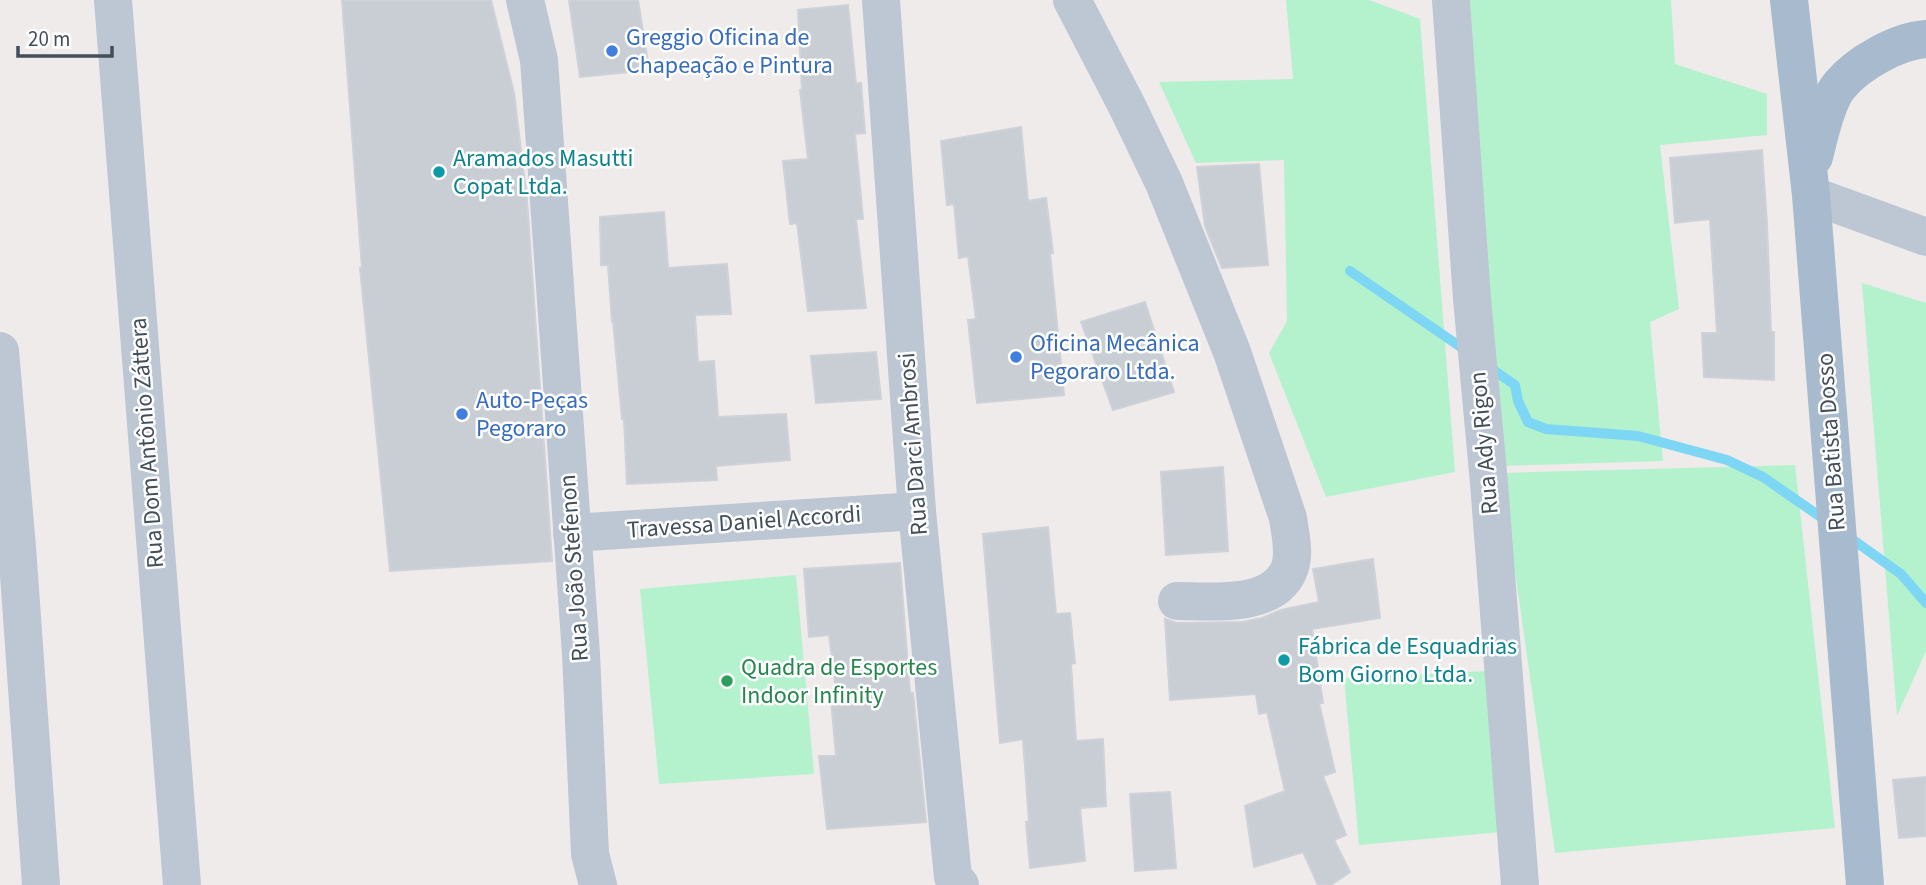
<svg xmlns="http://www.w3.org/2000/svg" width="1926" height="885" viewBox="0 0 1926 885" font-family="'Source Sans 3',sans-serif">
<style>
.green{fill:#b4f2ce}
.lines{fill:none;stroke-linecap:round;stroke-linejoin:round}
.stream{stroke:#7dd6f3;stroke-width:10}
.building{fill:#c9cdd4;stroke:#ced1d8;stroke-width:2}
.minor{stroke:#bdc7d3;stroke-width:38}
.major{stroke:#a8bace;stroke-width:38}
.shop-dot{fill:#3f7fe0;stroke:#fff;stroke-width:2.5}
.culture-dot{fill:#0f9aa8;stroke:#fff;stroke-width:2.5}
.leisure-dot{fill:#2e9e5b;stroke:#fff;stroke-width:2.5}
.labels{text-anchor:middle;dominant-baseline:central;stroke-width:5;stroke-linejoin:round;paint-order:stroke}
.shop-label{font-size:24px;fill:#366cbe;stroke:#fff;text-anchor:start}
.culture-label{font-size:24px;fill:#0d838f;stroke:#fff;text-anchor:start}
.street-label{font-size:24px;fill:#424e5a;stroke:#fff}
.leisure-label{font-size:24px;fill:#27864d;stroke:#fff;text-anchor:start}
</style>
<rect width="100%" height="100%" fill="#efebeb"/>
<!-- green -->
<g class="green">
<polygon points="1286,0 1369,0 1420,19 1455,472 1326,497 1269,353 1287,321 1284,160 1196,163 1159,82 1293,79"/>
<polygon points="1470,0 1671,0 1675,64 1767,94 1767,135 1660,145 1679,309 1650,322 1663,461 1497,466"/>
<polygon points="1862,283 1926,303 1926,651 1897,716"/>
<polygon points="1795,465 1835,828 1555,853 1501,473"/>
<polygon points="796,575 814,774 659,784 640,589"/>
<polygon points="1487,671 1501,832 1359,845 1344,678"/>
</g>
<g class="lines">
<!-- stream -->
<g class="stream">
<polyline points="1350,271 1468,352"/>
<polyline points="1489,367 1515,385 1518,401 1528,422 1546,429 1638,436 1727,460 1763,477 1825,520"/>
<polyline points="1849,537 1901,574 1926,603"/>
</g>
</g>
<!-- building -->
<g class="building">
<polygon points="342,0 491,0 514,93 527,200 552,561 390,571 360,268 362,268"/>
<polygon points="569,0 638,0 649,70 580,77"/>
<polygon points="848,5 856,84 861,83 865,133 855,134 863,219 856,219 866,308 808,311 797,223 790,224 783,161 808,159 800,90 802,90 798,10"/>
<polygon points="1021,127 1028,201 1046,198 1053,253 1050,253 1064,395 977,403 968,320 976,319 968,256 959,258 954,204 947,205 941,141"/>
<polygon points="1762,150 1767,224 1771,332 1774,332 1774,380 1704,377 1702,333 1717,333 1710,219 1675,223 1670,158"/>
<polygon points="1259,164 1268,265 1222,268 1205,226 1197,167"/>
<polygon points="664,212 668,268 727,264 731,314 695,315 698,362 714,361 718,417 786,414 790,460 716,466 717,480 627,484 624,419 622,419 613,320 612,321 608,265 601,265 600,217"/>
<polygon points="1145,302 1174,392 1113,410 1081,322"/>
<polygon points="876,352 881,399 816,403 811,356"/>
<polygon points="1223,467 1228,551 1166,555 1161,472"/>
<polygon points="1048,527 1056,614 1070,613 1075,663 1071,664 1076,741 1103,739 1106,806 1080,808 1085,861 1030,868 1026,822 1029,822 1023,739 1000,743 983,534"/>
<polygon points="1373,559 1380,618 1312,629 1323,703 1319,703 1335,772 1323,776 1346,835 1334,840 1350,872 1331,885 1318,885 1303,852 1254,867 1245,806 1285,791 1267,712 1259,714 1256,694 1170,700 1165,619 1177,623 1243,622 1262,618 1281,610 1319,602 1313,569"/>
<polygon points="900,563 910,693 913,693 926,822 827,829 819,756 836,756 831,699 837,699 829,635 809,637 804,569"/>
<polygon points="1926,777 1926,836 1899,838 1893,780"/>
<polygon points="1170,792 1176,868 1135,871 1130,794"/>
</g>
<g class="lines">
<!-- minor -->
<g class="minor">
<polyline points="113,0 182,885"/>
<polyline points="525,0 539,60 581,654 590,854 598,885"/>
<polyline points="881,0 917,511 953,877 960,885"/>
<path d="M1072 0 1127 106 1164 183 1232 352 1288 518C1290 533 1295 552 1290 567 1276 609 1212 601 1177 601"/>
<polyline points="1451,0 1472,299 1489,483 1520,885"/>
<polyline points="1811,195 1926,237"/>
<polyline points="0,351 17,547 41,885"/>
<polyline points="572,533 917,511"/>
</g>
<!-- major -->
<g class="major">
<polyline points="1789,0 1811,195 1865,885"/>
<path d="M1814 157C1819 137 1826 101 1840 85 1858 63 1898 41 1926 39"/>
</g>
</g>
<!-- markers -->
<g class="shop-dot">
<circle cx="612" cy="51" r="7"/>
<circle cx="1016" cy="357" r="7"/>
<circle cx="462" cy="414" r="7"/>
</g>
<g class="culture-dot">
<circle cx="439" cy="172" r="7"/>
<circle cx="1284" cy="660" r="7"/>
</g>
<circle class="leisure-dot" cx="727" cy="681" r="7"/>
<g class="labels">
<!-- shop labels -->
<g class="shop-label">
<text x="626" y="37">Greggio Oficina de<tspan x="626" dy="28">Chapeação e Pintura</tspan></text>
<text x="1030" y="343">Oficina Mecânica<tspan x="1030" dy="28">Pegoraro Ltda.</tspan></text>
<text x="476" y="400">Auto-Peças<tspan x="476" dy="28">Pegoraro</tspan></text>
</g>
<!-- culture labels -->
<g class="culture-label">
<text x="453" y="158">Aramados Masutti<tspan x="453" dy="28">Copat Ltda.</tspan></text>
<text x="1298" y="646">Fábrica de Esquadrias<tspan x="1298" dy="28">Bom Giorno Ltda.</tspan></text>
</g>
<!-- street labels -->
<g class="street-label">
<text transform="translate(1831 442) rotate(-94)">Rua Batista Dosso</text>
<text transform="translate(147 443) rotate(-94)">Rua Dom Antônio Záttera</text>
<text transform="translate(1484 443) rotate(-95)">Rua Ady Rigon</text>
<text transform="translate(913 444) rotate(-94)">Rua Darci Ambrosi</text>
<text transform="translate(744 522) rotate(-4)">Travessa Daniel Accordi</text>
<text transform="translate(574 568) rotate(-94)">Rua João Stefenon</text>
</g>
<!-- leisure labels -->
<g class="leisure-label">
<text x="741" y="667">Quadra de Esportes<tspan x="741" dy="28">Indoor Infinity</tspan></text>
</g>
</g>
<!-- scale -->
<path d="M18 46v10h94v-10" fill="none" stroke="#424e5a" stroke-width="3.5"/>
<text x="28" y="46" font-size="21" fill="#424e5a" stroke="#ffffff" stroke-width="5" paint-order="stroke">20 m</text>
</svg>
